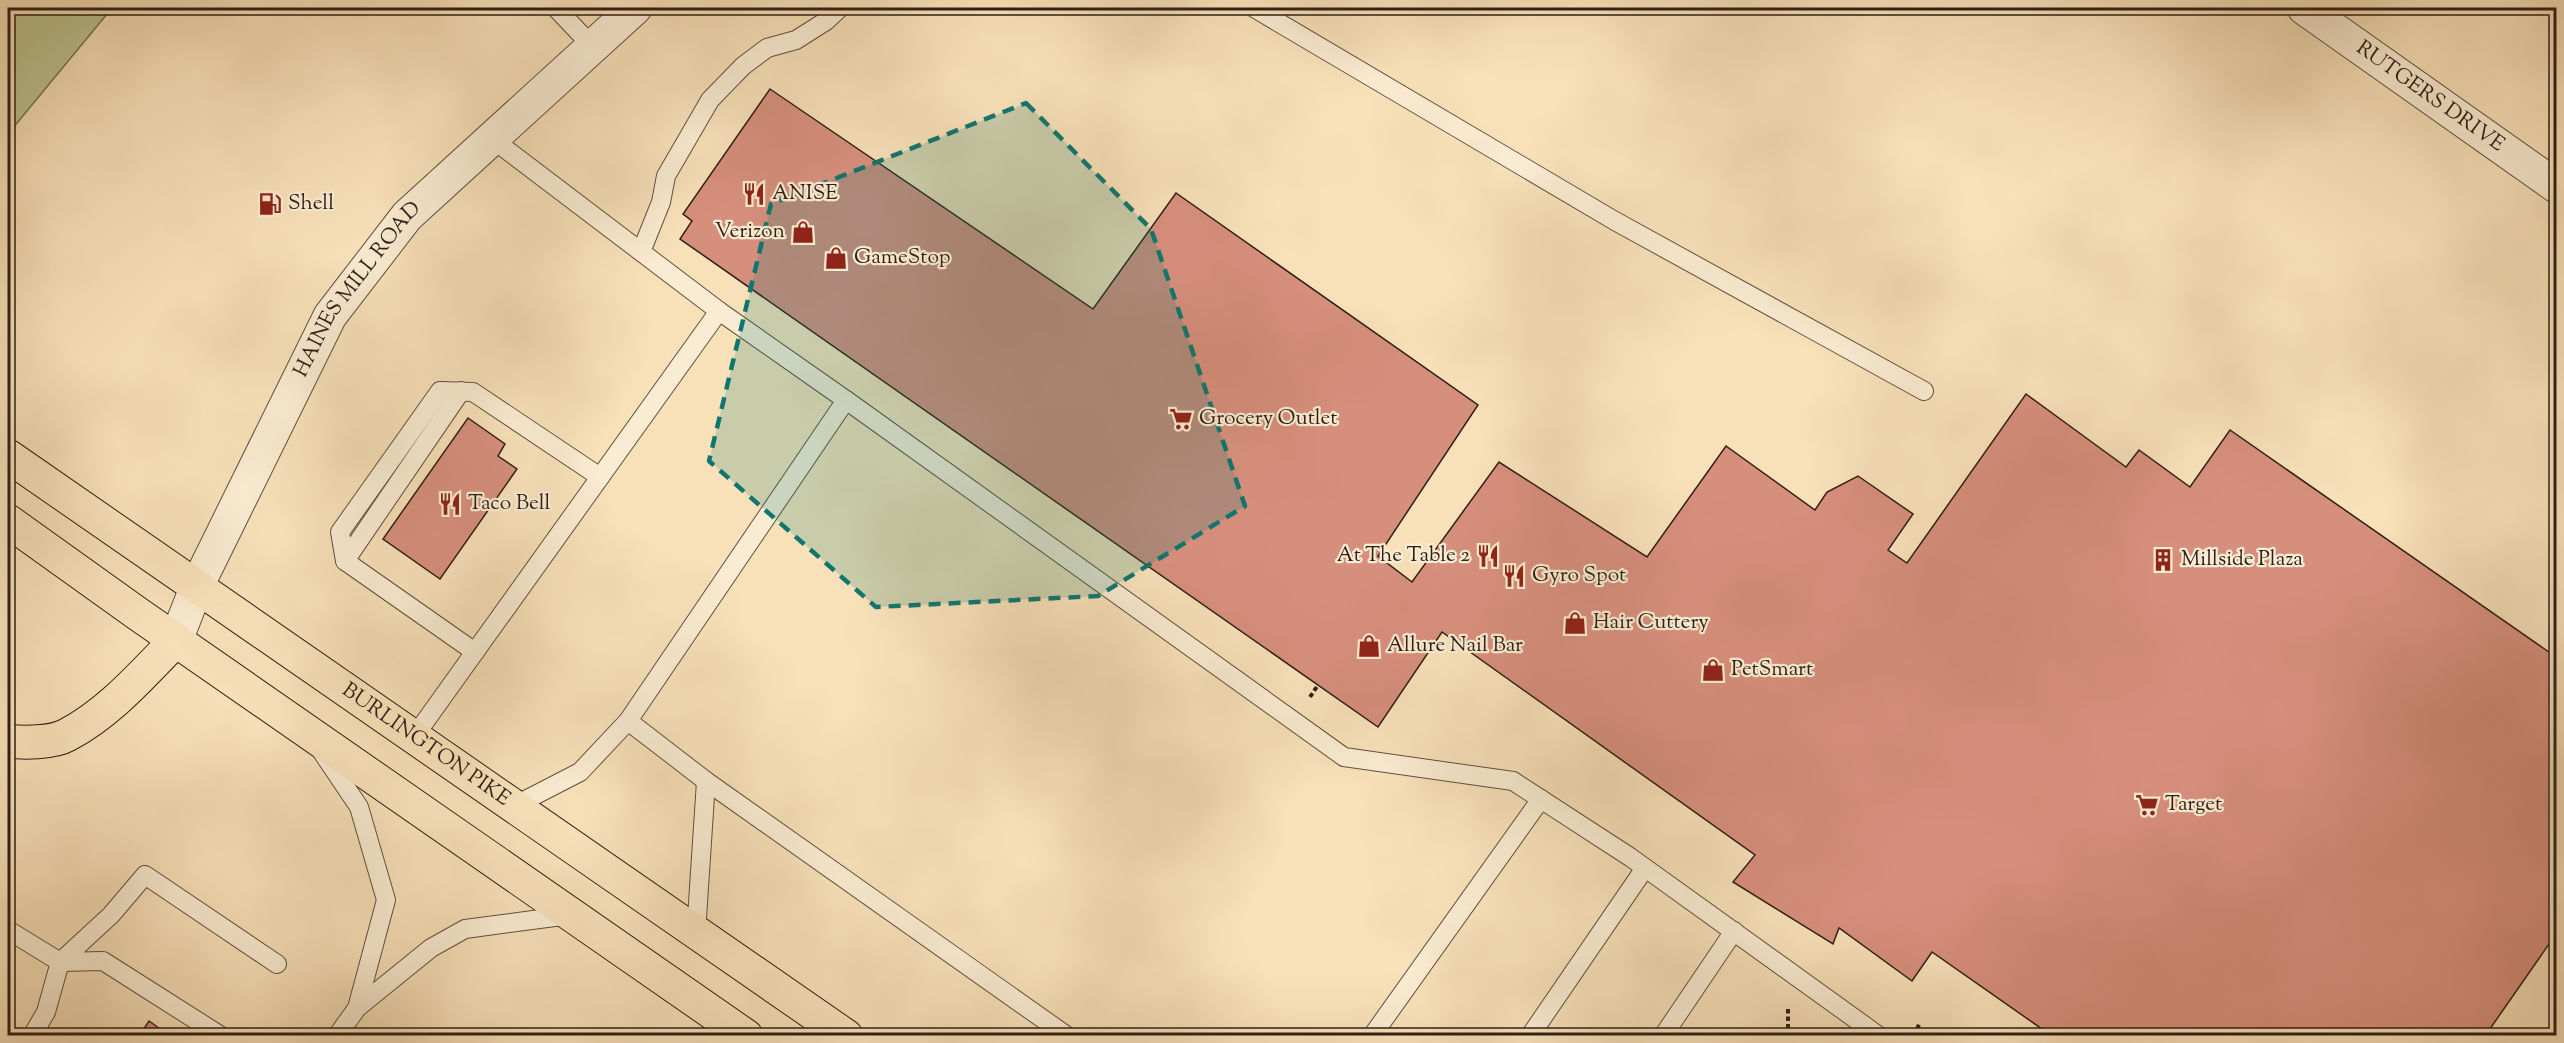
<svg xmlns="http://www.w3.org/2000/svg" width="2564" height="1043" viewBox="0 0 2564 1043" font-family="'Sorts Mill Goudy',serif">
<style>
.green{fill:#bdc38f;stroke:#767053;stroke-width:1.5}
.building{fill:#d78f7d;stroke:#2e1e17;stroke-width:1.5}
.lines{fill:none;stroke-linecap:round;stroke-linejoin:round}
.service-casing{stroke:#604f40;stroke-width:20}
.minor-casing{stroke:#604f40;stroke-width:35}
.tertiary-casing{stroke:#604f40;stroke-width:35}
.trunk-casing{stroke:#2e1e17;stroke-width:35}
.path{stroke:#2e1e17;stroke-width:4;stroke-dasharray:4.5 3;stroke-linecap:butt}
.service{stroke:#faecd2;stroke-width:18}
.minor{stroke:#faecd2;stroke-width:33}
.tertiary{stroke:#faecd2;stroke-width:33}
.trunk{stroke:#f8e1b9;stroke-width:33}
.marked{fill:#0f766e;fill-opacity:0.2;stroke:#0f766e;stroke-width:4.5;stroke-dasharray:12 8;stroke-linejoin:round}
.labels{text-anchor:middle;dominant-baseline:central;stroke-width:4.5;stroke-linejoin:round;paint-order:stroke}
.street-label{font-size:21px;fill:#2e1e17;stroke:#faecd2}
.poi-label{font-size:21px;fill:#2e1e17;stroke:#faecd2;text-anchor:start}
</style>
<rect width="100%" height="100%" fill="#f8e1b9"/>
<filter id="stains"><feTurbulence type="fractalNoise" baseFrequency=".00333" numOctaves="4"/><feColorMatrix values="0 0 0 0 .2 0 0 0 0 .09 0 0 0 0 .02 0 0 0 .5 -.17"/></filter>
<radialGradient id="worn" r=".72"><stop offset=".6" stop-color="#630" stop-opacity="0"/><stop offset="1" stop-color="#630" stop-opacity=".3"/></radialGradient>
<!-- green -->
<polygon class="green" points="8,8 112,8 8,134"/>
<!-- building -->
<g class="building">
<polygon points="770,89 1093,309 1176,193 1478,405 1378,556 1412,582 1499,462 1647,557 1726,446 1815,510 1827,492 1858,476 1913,514 1888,550 1907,563 2026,394 2126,467 2139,450 2190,487 2230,430 2556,657 2556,934 2485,1036 2052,1036 1932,952 1912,981 1839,928 1833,944 1733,882 1755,855 1442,632 1378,727 680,239 692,221 683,214"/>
<polygon points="468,418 505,444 498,456 517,469 440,579 383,539"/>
<polygon points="149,1021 170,1036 139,1036"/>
</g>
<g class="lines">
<!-- service casing -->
<g class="service-casing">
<g id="service">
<polyline points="556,8 592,46"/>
<polyline points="1254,8 1615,221 1924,391"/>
<polyline points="641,252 661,202 666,176 710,100 743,66 767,48 796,40 826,21 840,8"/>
<polyline points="719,311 846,400 628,721 706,781 1067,1036"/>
<polyline points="846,400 1344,757 1513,781 1630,857 1879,1036"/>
<polyline points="345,561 461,391"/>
<polyline points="475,652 345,561 340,532 440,391 473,392 600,477"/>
<polyline points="414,737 719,311 491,138"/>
<polyline points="322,752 359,807 386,900 357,1008"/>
<polyline points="514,806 580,772 628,721"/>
<polyline points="8,930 60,962 103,961 221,1036"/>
<polyline points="696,933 706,781"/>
<polyline points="32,1036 46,1012 60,962 111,915 145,875 277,964"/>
<polyline points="337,1036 357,1008 431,948 465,929 570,915"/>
<polyline points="1372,1036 1541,799"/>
<polyline points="1530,1036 1645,868"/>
<polyline points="1663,1036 1734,931"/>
</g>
</g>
<!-- minor casing -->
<g class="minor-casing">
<g id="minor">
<path id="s1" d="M2304 8 2556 186"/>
</g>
</g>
<!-- tertiary casing -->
<g class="tertiary-casing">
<g id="tertiary">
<path id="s2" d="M176 640 197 586 330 316 407 216 635 8"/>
</g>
</g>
<!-- trunk casing -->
<g class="trunk-casing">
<g id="trunk">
<path id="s3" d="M8 456 846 1036"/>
<polyline points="8,521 138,614 746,1036"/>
<path d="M8 741C23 743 53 743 67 735 109 713 143 674 176 640"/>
</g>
</g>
<!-- path -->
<g class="path">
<polyline points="1310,697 1318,685"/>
<polyline points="1788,1036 1788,1007"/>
<polyline points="1915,1036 1919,1024"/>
</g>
<!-- service -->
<use href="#service" class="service"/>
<!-- minor -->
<use href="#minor" class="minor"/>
<!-- tertiary -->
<use href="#tertiary" class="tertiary"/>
<!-- trunk -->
<use href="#trunk" class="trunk"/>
</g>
<!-- marked area -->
<path class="marked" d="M1026 103 1151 229 1245 506 1098 596 876 607 709 461 771 204Z"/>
<!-- icons -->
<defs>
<g id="restaurant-bare" transform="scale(1.8)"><path d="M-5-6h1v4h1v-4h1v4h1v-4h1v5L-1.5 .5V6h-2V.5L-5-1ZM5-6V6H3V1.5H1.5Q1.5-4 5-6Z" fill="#8f2418" stroke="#faecd2" stroke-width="2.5" paint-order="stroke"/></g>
<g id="fuel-bare" transform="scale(1.8)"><path d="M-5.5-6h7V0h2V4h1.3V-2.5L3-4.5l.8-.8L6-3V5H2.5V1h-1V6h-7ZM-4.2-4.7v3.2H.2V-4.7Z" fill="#8f2418" stroke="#faecd2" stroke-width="2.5" paint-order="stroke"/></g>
<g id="shop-bare" transform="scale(1.8)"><path d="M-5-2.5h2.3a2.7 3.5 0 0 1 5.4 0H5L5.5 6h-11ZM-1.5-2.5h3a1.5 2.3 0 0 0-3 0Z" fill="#8f2418" stroke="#faecd2" stroke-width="2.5" paint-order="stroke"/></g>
<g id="supermarket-bare" transform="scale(1.8)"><path d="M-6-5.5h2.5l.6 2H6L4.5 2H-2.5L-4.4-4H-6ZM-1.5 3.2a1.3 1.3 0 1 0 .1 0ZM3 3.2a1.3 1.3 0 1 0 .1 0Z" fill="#8f2418" stroke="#faecd2" stroke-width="2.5" paint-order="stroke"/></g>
<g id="building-bare" transform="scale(1.8)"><path d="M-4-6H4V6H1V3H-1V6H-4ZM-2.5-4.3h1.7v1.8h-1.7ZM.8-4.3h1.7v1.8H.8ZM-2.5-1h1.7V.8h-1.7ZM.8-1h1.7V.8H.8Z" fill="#8f2418" stroke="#faecd2" stroke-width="2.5" paint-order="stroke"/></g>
</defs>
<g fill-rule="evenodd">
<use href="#restaurant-bare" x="754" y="194"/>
<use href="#fuel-bare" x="270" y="204"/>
<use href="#shop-bare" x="803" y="232"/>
<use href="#shop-bare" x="836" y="258"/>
<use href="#supermarket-bare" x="1181" y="419"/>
<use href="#restaurant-bare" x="450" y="504"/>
<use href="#restaurant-bare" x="1488" y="556"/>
<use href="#building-bare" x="2163" y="560"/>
<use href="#restaurant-bare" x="1514" y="576"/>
<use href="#shop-bare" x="1575" y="623"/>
<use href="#shop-bare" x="1369" y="646"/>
<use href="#shop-bare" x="1713" y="670"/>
<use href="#supermarket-bare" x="2147" y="805"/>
</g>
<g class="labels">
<!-- street labels -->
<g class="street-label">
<text stroke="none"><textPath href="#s1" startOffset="154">RUTGERS DRIVE</textPath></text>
<text stroke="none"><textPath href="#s2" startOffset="396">HAINES MILL ROAD</textPath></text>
<text stroke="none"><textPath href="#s3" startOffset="508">BURLINGTON PIKE</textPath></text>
</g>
<!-- poi labels -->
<g class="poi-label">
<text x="772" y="194">ANISE</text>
<text x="288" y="204">Shell</text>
<text x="785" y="232" text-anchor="end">Verizon</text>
<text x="854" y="258">GameStop</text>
<text x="1199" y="419">Grocery Outlet</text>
<text x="468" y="504">Taco Bell</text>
<text x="1470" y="556" text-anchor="end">At The Table 2</text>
<text x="2181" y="560">Millside Plaza</text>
<text x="1532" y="576">Gyro Spot</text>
<text x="1593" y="623">Hair Cuttery</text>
<text x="1387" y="646">Allure Nail Bar</text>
<text x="1731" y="670">PetSmart</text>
<text x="2165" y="805">Target</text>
</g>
</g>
<!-- margin -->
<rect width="2564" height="1043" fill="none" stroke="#f8e1b9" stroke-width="30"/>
<rect x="9" y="9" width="2546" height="1025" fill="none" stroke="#2e1e17" stroke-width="3"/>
<rect x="15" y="15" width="2534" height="1013" fill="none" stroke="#2e1e17" stroke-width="1.5"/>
<rect width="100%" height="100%" filter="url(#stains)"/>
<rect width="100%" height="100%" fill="url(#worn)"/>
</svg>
